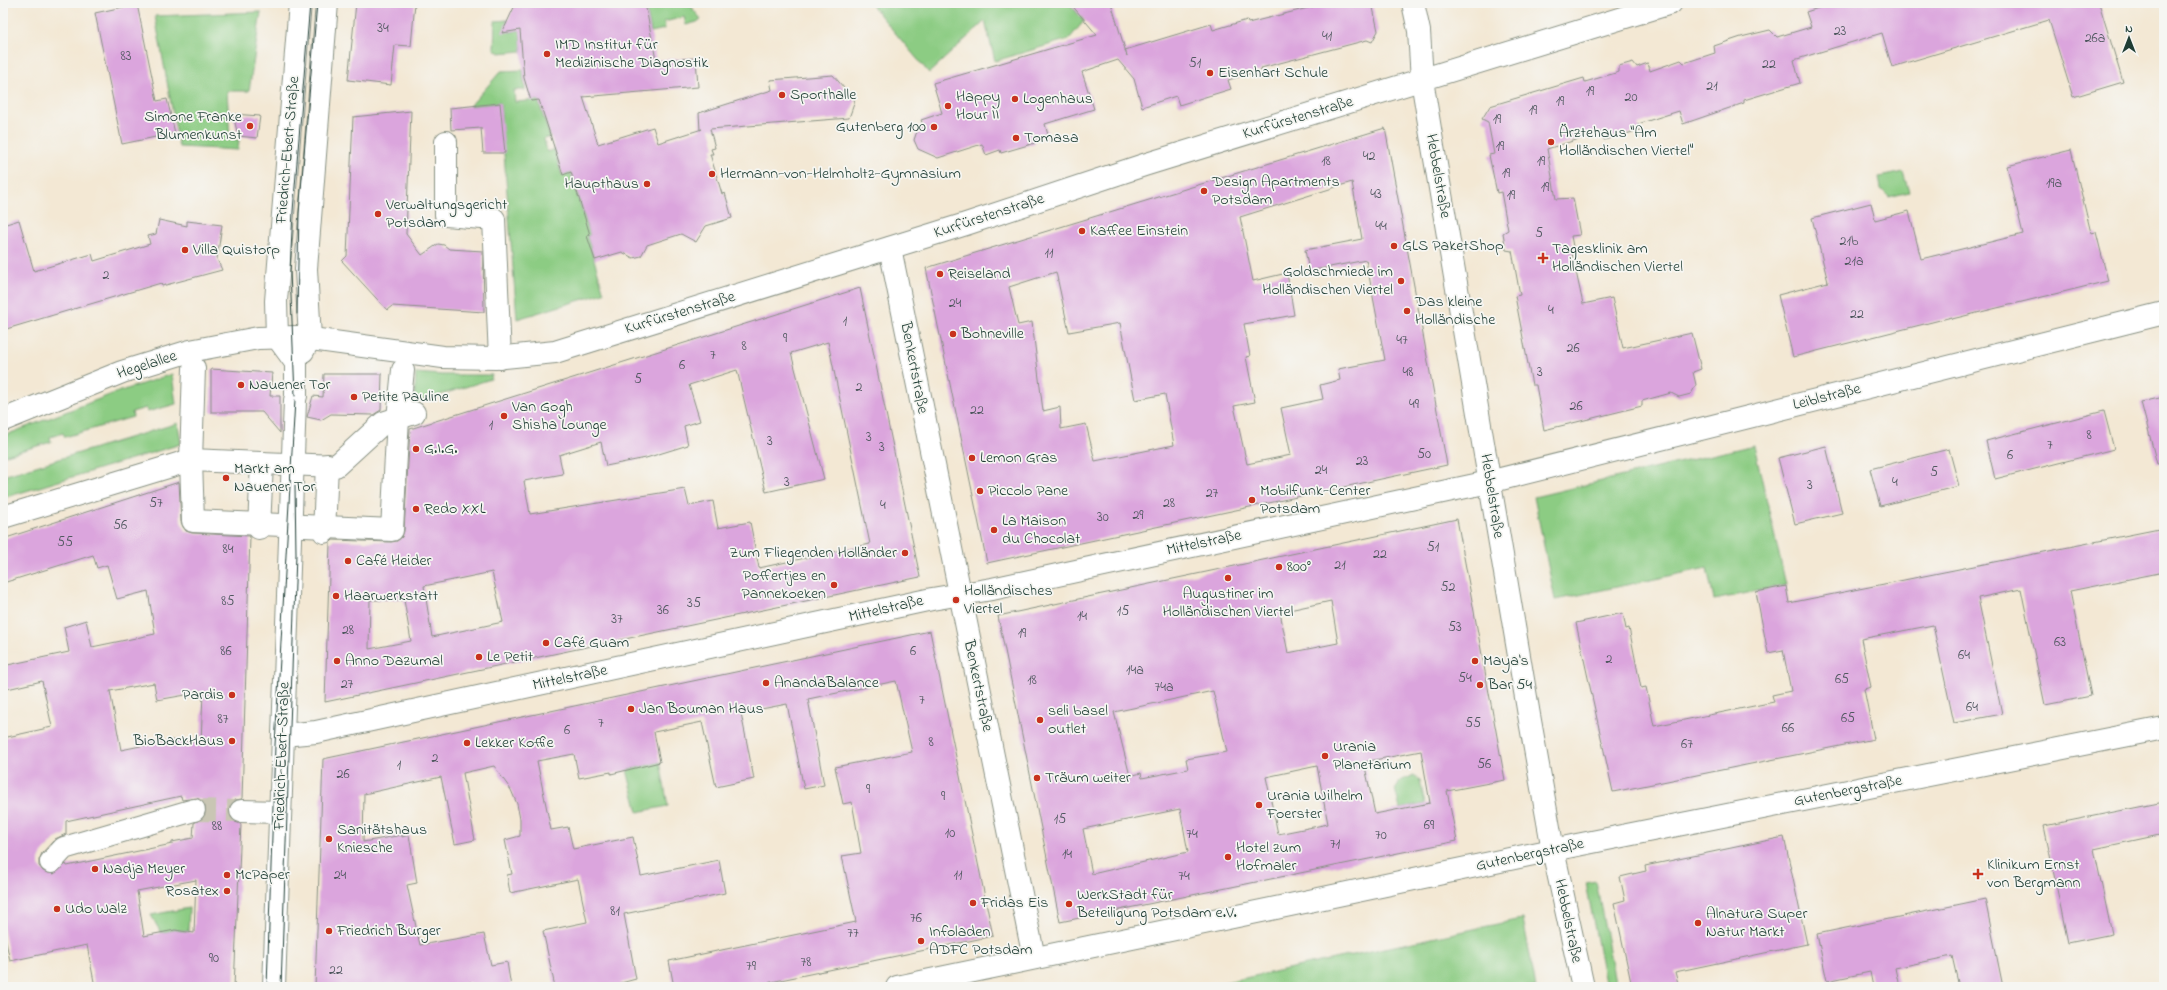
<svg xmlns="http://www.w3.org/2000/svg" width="2167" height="990" viewBox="0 0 2167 990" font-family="'Indie Flower',sans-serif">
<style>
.green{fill:#8ccc83;stroke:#56845c}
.building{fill:#dba5dd;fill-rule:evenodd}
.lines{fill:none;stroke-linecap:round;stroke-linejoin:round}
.minor-tunnel{stroke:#c9c6b4;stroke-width:22;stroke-dasharray:22 11;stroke-linecap:butt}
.minor-casing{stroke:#899284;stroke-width:24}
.minor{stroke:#fff;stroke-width:22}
.tram{stroke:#1f3d34;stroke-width:1}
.poi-dot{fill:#c8321e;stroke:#f6f6f2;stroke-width:1.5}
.labels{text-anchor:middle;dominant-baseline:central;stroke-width:3.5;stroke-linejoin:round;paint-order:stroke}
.number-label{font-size:14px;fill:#4e575e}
.poi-label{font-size:16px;fill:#1f3d34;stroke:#f6f6f2;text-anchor:start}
.street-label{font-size:16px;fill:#1f3d34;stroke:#f6f6f2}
</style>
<rect width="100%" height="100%" fill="#f6f6f2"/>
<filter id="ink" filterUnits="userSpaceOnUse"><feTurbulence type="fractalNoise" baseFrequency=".025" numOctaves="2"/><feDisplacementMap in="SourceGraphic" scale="8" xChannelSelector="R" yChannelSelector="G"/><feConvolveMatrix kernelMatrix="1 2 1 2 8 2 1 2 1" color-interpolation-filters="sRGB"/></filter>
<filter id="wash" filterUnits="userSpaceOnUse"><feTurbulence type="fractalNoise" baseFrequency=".012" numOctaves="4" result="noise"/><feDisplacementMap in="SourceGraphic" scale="16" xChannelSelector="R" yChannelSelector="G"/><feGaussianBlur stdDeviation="0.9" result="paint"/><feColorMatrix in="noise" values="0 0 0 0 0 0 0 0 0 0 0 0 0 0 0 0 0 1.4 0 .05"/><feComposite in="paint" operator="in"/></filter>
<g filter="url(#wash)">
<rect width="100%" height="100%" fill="#f3e8d4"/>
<!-- green -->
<g class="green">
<polygon points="645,3 688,3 701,19 697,22 686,25 684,17 664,22 665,29 651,32"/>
<polygon points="870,3 1069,3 1084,21 1069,39 995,61 985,21 929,73"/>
<polygon points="261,12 249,91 227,91 230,139 239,140 238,150 179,147 155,16"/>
<polygon points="508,20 509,32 520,30 522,51 499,53 494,49 495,21"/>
<polygon points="523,70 525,90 514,90 515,102 538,100 550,137 544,139 547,152 554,149 562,175 571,172 590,235 587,236 604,293 517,319 500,103 470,106 501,71"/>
<polygon points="1903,172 1909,192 1889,197 1881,189 1879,177"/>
<polygon points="416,373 442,375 492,375 491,379 414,403"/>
<polygon points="172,374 176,404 147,412 146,408 132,412 133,417 65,437 63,433 50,437 51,442 3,456 3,436 112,394"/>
<polygon points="178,423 181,444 3,498 3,476"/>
<polygon points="1754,445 1786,585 1714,600 1707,568 1555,600 1534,497"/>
<polygon points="660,762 668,806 638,812 627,770"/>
<polygon points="1413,776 1420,780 1425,804 1400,809 1395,789 1401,780"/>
<polygon points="1596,881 1616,987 1606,987 1586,883"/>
<polygon points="189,908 188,932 175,930 161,933 151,915"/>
<polygon points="1523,919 1536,987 1203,987 1516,920"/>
</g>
<g id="blocks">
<!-- building -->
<g class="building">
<polygon points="356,3 415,3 411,46 395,45 391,85 348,80"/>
<polygon points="516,3 645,3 656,60 696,58 698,87 583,97 598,144 653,127 658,143 702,129 700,130 699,113 772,90 770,80 833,75 855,101 849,118 710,129 715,148 711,149 713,154 710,154 722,194 725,193 732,218 706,226 696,242 681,234 647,245 641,256 633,258 622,252 595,260 587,236 590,235 571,172 563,175 539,100 531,101 524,78 520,30 502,33"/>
<polygon points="1070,3 1111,3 1127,56 1125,50 1211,24 1213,30 1247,20 1248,23 1316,6 1315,3 1372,3 1378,31 1372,42 1367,40 1261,68 1262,70 1228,80 1231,89 1179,105 1176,96 1142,107 1134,79 1118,60 1082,72 1094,109 1045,124 1048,135 1034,140 1035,143 1001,153 1000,150 986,155 982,144 938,158 918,149 914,140 916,134 923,125 921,120 942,113 933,83 1097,35"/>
<polygon points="1834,3 2099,3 2123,82 2073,97 2049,20 1892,67 1882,33 1794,60 1800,83 1744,100 1744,103 1683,124 1679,111 1638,124 1640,130 1604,140 1602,132 1547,149 1556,199 1573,198 1580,235 1571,236 1574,252 1572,253 1583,304 1612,298 1623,348 1692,333 1701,369 1693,372 1696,385 1691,394 1679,397 1671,393 1642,401 1642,406 1544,430 1536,385 1532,385 1515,296 1520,295 1512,251 1506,250 1503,233 1508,230 1501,192 1497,193 1489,155 1494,154 1488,122 1482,119 1490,106 1584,78 1585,82 1619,72 1619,66 1633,62 1637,67 1648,63 1650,71 1681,60 1684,63 1715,53 1714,46 1741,37 1770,30 1777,37 1811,27 1806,12"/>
<polygon points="137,4 157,101 167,99 175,133 122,144 95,13"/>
<polygon points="500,103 505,153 483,153 481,128 451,130 450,108"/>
<polygon points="411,111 406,234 422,255 438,244 444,245 449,249 483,251 484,312 392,306 387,310 342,261 347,256 353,117"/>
<polygon points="233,114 260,116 257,138 238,136"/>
<path d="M1385 128 1447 465 987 563 926 268ZM1352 182 1362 239 1305 250 1309 271 1366 260 1385 360 1338 369 1340 380 1320 385 1323 399 1281 408 1291 455 1247 464 1234 406 1255 402 1246 357 1250 356 1244 324 1294 315 1287 273 1253 281 1240 217ZM1056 272 1069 332 1120 323 1135 400 1165 394 1174 445 1095 461 1086 424 1061 429 1060 407 1043 411 1032 322 1018 325 1009 287Z"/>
<polygon points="2071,150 2091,233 2096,232 2108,281 1952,319 1952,317 1793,357 1778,295 1828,282 1812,218 1871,203 1875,220 1909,211 1921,259 2023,234 2007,166"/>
<polygon points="19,220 34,271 92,254 94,261 150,244 148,236 156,234 159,220 187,226 187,221 222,225 217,259 222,270 162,286 161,283 3,330 3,225"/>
<path d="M860 288 920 577 325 702 330 543 333 540 391 542 397 541 402 537 404 531 410 429ZM828 342 870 544 759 568 750 522 718 528 713 501 689 506 685 489 530 514 524 481 563 474 559 455 601 442 606 466 646 458 688 445 684 426 700 421 689 385 737 370 766 492 824 479 791 353ZM492 572 503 622 432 637 424 586ZM370 600H404L411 641 369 649Z"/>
<polygon points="211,369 272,373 270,396 280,396 280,433 262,412 211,412"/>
<polygon points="324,374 382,374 381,410 373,415 331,414 321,420 307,417 313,396 323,397"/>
<polygon points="2164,397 2164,463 2157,464 2141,402"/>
<polygon points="2104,411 2114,449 1995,479 1986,441"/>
<polygon points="1826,446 1842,513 1795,524 1778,458"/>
<polygon points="1949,449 1959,486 1880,506 1870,469"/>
<path d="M179 482 181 522 186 531 192 533 250 536 242 799 235 800 229 810 230 817 235 822 241 824 234 987H95L87 945 10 961 3 927V738L52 727 42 681 3 690V666L69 652 64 627 86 620 92 647 155 634 148 591 117 599 107 565 97 568 93 555 3 583V539ZM154 683 157 700 203 692 201 743 170 740 121 750 110 691ZM181 796 182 800 197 798 203 801 206 807 203 818 194 823 193 838 172 842V844L67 866 66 864 54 874 43 871 39 866V860L42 853 55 839 66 834V821ZM196 880 194 933 175 930 144 936 137 891Z"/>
<path d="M1457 519 1505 780 1447 791 1457 841 1060 922 998 616ZM1331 601 1338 643 1288 653 1280 612ZM1213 691 1227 752 1186 759 1188 769 1142 778 1141 773 1130 776 1114 712ZM1421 751 1430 803 1375 814 1364 762ZM1317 766 1328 824 1278 834 1266 777ZM1180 809 1188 852 1092 874 1083 829Z"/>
<polygon points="2164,528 2164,572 2070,591 2091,696 2045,705 2021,589 1997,594 1978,598 2002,714 1954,723 1933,625 1861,639 1871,687 1864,689 1874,739 1613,792 1576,623 1623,613 1626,629 1629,628 1641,688 1646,687 1654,726 1774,702 1772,695 1791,691 1783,650 1768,653 1756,592 1786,586 1789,603"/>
<polygon points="930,631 993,936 747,987 674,987 669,961 856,922 842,856 861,853 852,802 843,804 835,767 912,752 896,681 808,699 824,785 804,789 787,704 741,713 754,779 716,787 702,722 654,732 660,762 611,774 611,772 579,778 574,754 537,761 551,830 568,827 573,849 633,837 641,876 719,860 725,893 624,914 636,979 621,983 622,987 555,987 543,931 587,922 578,879 510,893 507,875 512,874 505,840 520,836 520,819 517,804 511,790 494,766 463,773 475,840 455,844 441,777 364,794 363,842 402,835 402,837 409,835 417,883 407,885 420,945 484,934 491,965 507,962 511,987 472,987 471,982 448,987 315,987 323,759"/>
<polygon points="2164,802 2164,834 2094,849 2112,934 2068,943 2044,826"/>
<polygon points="1784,837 1807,944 1675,972 1679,987 1632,987 1614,903 1625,900 1620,877 1646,871 1645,866"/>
<polygon points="1985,899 2003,987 1959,987 1952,956 1895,968 1899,987 1873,987 1870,972 1827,981 1817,934"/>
</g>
</g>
</g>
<g filter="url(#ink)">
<use href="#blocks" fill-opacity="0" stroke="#899284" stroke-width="1"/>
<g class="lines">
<!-- minor-tunnel -->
<polyline class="minor-tunnel" points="194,810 241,811"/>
<!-- minor casing -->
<g class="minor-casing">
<g id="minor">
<polyline points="1413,3 1419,31 1422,80 1430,129 1529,715 1553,850 1583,987"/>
<polyline points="446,142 446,215 494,219 500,358"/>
<polyline points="890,248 1034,958"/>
<polyline points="303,351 310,338 306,269 327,3"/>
<polyline points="194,368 191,460 193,521 392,530 398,418 403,370"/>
<polyline points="296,396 296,363 277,337 276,301 300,3"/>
<polyline points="3,420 122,372 190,351 258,338 297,337 443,357 495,358 555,352 966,224 1144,165 1671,3"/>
<polyline points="3,517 191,460 336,466 383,423 414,413"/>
<polyline points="259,528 262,463"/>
<polyline points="324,532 327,465"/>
<polyline points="283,735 316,732 932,599 992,589 1489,482 2164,313"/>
<polyline points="241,811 280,812"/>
<polyline points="51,862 64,848 194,810"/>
<polyline points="274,987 295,400"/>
<polyline points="897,987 1577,845 2164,728"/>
</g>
</g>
<!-- minor -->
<use href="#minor" class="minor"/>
<!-- tram -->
<g class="tram">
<polyline points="297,314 299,213 317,3"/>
<polyline points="295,396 290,271 293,211 310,3"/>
<polyline points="267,987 275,745 295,400"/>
<polyline points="281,987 296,554 295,485"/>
</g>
</g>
</g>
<!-- markers -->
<g class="poi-dot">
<circle cx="547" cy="54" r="4"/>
<circle cx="1210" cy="73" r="4"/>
<circle cx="782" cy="95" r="4"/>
<circle cx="1015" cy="99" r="4"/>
<circle cx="948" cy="106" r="4"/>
<circle cx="250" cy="126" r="4"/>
<circle cx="934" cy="127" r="4"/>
<circle cx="1016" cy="138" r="4"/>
<circle cx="1551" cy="142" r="4"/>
<circle cx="712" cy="174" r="4"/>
<circle cx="647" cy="184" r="4"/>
<circle cx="1204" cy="191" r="4"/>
<circle cx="378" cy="214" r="4"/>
<circle cx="1082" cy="231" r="4"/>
<circle cx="1394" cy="246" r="4"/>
<circle cx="185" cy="250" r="4"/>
<path d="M1541 252h4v4h4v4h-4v4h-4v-4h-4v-4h4z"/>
<circle cx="940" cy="274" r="4"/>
<circle cx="1401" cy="281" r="4"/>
<circle cx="1407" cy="311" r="4"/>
<circle cx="953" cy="334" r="4"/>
<circle cx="241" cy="385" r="4"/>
<circle cx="354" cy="397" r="4"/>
<circle cx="504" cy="416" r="4"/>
<circle cx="416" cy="449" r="4"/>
<circle cx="972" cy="458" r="4"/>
<circle cx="226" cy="478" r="4"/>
<circle cx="980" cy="491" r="4"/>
<circle cx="1252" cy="500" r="4"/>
<circle cx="416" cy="509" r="4"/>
<circle cx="994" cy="530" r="4"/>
<circle cx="905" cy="553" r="4"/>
<circle cx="348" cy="561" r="4"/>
<circle cx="1279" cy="567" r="4"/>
<circle cx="1228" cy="578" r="4"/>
<circle cx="834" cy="585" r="4"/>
<circle cx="336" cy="596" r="4"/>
<circle cx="956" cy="600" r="4"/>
<circle cx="546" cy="643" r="4"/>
<circle cx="479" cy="657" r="4"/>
<circle cx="337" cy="661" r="4"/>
<circle cx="1475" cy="661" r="4"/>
<circle cx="766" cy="683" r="4"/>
<circle cx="1480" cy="685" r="4"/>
<circle cx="232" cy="695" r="4"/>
<circle cx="631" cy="709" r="4"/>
<circle cx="1040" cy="720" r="4"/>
<circle cx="232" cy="741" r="4"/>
<circle cx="467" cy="743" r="4"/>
<circle cx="1325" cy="756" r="4"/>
<circle cx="1037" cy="778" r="4"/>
<circle cx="1259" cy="805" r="4"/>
<circle cx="329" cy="839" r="4"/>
<circle cx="1228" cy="857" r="4"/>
<circle cx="95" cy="869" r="4"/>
<path d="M1976 868h4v4h4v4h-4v4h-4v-4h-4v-4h4z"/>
<circle cx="227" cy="875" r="4"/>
<circle cx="227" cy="891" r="4"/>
<circle cx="973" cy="903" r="4"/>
<circle cx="1069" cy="904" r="4"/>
<circle cx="57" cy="909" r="4"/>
<circle cx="1698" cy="923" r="4"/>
<circle cx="329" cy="931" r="4"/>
<circle cx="921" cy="941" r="4"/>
</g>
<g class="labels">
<!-- number labels -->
<g class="number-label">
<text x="383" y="28">34</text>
<text x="1840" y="31">23</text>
<text x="1327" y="36">41</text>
<text x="2095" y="38">26a</text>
<text x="126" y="56">83</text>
<text x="1195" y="63">51</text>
<text x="1769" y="64">22</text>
<text x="1712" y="86">21</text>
<text x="1590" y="91">19</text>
<text x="1631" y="97">20</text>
<text x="1560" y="101">19</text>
<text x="1533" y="110">19</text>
<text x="1497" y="119">19</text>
<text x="1500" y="146">19</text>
<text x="1369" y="156">42</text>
<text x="1326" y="161">18</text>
<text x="1541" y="161">19</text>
<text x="1506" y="173">19</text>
<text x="2054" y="183">19a</text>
<text x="1545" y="187">19</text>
<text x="1376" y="194">43</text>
<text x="1511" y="195">19</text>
<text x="1381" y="226">44</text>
<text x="1539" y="233">5</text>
<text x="1849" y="241">21b</text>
<text x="1049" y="253">11</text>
<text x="1854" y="261">21a</text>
<text x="106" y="275">2</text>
<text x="955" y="303">24</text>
<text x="1551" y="310">4</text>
<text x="1857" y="314">22</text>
<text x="845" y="321">1</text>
<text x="785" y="338">9</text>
<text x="1402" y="340">47</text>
<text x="744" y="346">8</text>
<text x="1573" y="348">26</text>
<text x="713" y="355">7</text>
<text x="682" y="365">6</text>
<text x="1408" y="372">48</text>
<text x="1540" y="372">3</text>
<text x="638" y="379">5</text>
<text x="859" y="387">2</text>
<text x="1414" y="404">49</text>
<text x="1576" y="406">26</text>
<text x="977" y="410">22</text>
<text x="491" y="425">1</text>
<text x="2089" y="435">8</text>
<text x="869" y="437">3</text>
<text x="770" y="441">3</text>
<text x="2050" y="445">7</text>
<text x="882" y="447">3</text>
<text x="1424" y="454">50</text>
<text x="2010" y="455">6</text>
<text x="1362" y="461">23</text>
<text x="1321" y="470">24</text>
<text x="1934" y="472">5</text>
<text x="787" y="482">3</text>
<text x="1895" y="482">4</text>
<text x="1810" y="485">3</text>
<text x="1212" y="493">27</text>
<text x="156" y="503">57</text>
<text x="1169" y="503">28</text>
<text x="883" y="505">4</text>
<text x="1138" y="515">29</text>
<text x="1103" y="517">30</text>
<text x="120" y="525">56</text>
<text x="65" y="542">55</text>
<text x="1433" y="547">51</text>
<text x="228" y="549">84</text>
<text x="1380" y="554">22</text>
<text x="1340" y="565">21</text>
<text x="1448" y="587">52</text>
<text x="228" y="601">85</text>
<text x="694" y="603">35</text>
<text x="663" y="610">36</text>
<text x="1123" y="611">15</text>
<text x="1082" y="616">14</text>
<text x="617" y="619">37</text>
<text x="1455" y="627">53</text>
<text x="348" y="630">28</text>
<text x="1022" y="633">19</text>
<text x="2060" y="642">63</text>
<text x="226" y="651">86</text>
<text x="913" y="651">6</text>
<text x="1964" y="655">64</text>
<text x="1609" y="659">2</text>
<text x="1135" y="670">14a</text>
<text x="1465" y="678">54</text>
<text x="1842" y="679">65</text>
<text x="1032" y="680">18</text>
<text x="347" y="684">27</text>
<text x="1164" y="687">74a</text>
<text x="922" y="700">7</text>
<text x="1972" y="707">64</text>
<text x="1848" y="718">65</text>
<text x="223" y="719">87</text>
<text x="601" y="723">7</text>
<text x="1473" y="723">55</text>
<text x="1788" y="728">66</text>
<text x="567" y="730">6</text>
<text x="931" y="742">8</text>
<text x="1687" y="744">67</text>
<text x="435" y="758">2</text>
<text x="1484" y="764">56</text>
<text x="399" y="765">1</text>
<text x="343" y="774">26</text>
<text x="868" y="789">9</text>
<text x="943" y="796">9</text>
<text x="1060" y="819">15</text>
<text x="1429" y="825">69</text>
<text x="217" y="826">88</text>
<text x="950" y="833">10</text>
<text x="1192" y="834">74</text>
<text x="1381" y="835">70</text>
<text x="1335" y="844">71</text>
<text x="1067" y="854">14</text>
<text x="340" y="875">24</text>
<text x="958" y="875">11</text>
<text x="1184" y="876">74</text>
<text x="615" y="911">81</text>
<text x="916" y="918">76</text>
<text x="853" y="933">77</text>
<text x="214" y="958">90</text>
<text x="806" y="962">78</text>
<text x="751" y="966">79</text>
<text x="336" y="970">22</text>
</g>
<!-- poi labels -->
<g class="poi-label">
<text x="555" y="45">IMD Institut für<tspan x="555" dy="18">Medizinische Diagnostik</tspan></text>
<text x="1218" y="73">Eisenhart Schule</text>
<text x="790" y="95">Sporthalle</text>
<text x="956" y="97">Happy<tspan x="956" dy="18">Hour II</tspan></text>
<text x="1023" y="99">Logenhaus</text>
<text x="242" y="117" text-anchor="end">Simone Franke<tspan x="242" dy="18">Blumenkunst</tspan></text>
<text x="926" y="127" text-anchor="end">Gutenberg 100</text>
<text x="1559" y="133">Ärztehaus "Am<tspan x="1559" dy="18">Holländischen Viertel"</tspan></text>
<text x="1024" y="138">Tomasa</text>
<text x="720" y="174">Hermann-von-Helmholtz-Gymnasium</text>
<text x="1212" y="182">Design Apartments<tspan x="1212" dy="18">Potsdam</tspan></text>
<text x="639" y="184" text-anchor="end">Haupthaus</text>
<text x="386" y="205">Verwaltungsgericht<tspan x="386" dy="18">Potsdam</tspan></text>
<text x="1090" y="231">Kaffee Einstein</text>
<text x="1402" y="246">GLS PaketShop</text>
<text x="1552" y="249">Tagesklinik am<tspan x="1552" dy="18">Holländischen Viertel</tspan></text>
<text x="193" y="250">Villa Quistorp</text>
<text x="1393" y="272" text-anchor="end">Goldschmiede im<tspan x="1393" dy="18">Holländischen Viertel</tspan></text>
<text x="948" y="274">Reiseland</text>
<text x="1415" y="302">Das kleine<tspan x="1415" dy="18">Holländische</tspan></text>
<text x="961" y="334">Bohneville</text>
<text x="249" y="385">Nauener Tor</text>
<text x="362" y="397">Petite Pauline</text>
<text x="512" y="407">Van Gogh<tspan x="512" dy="18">Shisha Lounge</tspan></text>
<text x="424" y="449">G.I.G.</text>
<text x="980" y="458">Lemon Gras</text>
<text x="234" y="469">Markt am<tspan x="234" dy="18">Nauener Tor</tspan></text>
<text x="988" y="491">Piccolo Pane</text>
<text x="1260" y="491">Mobilfunk-Center<tspan x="1260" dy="18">Potsdam</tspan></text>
<text x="424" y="509">Redo XXL</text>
<text x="1002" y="521">La Maison<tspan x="1002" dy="18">du Chocolat</tspan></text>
<text x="897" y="553" text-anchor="end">Zum Fliegenden Holländer</text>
<text x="356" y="561">Café Heider</text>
<text x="1287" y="567">800°</text>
<text x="826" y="576" text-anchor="end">Poffertjes en<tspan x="826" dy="18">Pannekoeken</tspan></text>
<text x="964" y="591">Holländisches<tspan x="964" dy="18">Viertel</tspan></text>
<text x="1228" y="594" text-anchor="middle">Augustiner im<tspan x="1228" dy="18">Holländischen Viertel</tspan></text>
<text x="344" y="596">Haarwerkstatt</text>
<text x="554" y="643">Café Guam</text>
<text x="487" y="657">Le Petit</text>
<text x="345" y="661">Anno Dazumal</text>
<text x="1483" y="661">Maya's</text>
<text x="774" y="683">AnandaBalance</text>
<text x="1488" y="685">Bar 54</text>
<text x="224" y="695" text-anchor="end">Pardis</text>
<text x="639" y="709">Jan Bouman Haus</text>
<text x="1048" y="711">seli basel<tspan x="1048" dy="18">outlet</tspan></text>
<text x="224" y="741" text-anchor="end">BioBackHaus</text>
<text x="475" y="743">Lekker Koffie</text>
<text x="1333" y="747">Urania<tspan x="1333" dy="18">Planetarium</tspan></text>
<text x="1045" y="778">Träum weiter</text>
<text x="1267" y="796">Urania Wilhelm<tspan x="1267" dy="18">Foerster</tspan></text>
<text x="337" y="830">Sanitätshaus<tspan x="337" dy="18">Kniesche</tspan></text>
<text x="1236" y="848">Hotel zum<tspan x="1236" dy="18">Hofmaler</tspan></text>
<text x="1987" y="865">Klinikum Ernst<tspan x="1987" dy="18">von Bergmann</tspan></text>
<text x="103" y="869">Nadja Meyer</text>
<text x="235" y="875">McPaper</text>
<text x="219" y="891" text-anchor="end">Rosatex</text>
<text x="1077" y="895">WerkStadt für<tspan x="1077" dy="18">Beteiligung Potsdam e.V.</tspan></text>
<text x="981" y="903">Fridas Eis</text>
<text x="65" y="909">Udo Walz</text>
<text x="1706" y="914">Alnatura Super<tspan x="1706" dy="18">Natur Markt</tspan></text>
<text x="337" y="931">Friedrich Burger</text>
<text x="929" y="932">Infoladen<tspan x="929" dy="18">ADFC Potsdam</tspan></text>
</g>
<!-- street labels -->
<g class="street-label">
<text transform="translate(1298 118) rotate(-17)">Kurfürstenstraße</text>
<text transform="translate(288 150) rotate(-85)">Friedrich-Ebert-Straße</text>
<text transform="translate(1438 176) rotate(80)">Hebbelstraße</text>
<text transform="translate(989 216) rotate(-18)">Kurfürstenstraße</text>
<text transform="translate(680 313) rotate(-17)">Kurfürstenstraße</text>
<text transform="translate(147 365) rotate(-18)">Hegelallee</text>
<text transform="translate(914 368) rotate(79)">Benkertstraße</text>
<text transform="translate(1827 397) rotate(-14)">Leiblstraße</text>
<text transform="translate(1492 496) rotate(81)">Hebbelstraße</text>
<text transform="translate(1204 543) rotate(-12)">Mittelstraße</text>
<text transform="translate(886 609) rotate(-13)">Mittelstraße</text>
<text transform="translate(570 678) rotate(-12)">Mittelstraße</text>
<text transform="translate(978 686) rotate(78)">Benkertstraße</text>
<text transform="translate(282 756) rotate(-88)">Friedrich-Ebert-Straße</text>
<text transform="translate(1848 791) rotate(-11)">Gutenbergstraße</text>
<text transform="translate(1530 855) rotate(-12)">Gutenbergstraße</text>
<text transform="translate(1568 921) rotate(78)">Hebbelstraße</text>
</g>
</g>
<!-- margin -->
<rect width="2167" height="990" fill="none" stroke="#f6f6f2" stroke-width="16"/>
<!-- north arrow -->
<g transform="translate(2129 38)" stroke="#f6f6f2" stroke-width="3" paint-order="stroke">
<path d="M0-3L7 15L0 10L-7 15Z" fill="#1f3d34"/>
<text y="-6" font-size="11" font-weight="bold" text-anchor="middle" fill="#1f3d34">N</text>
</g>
</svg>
